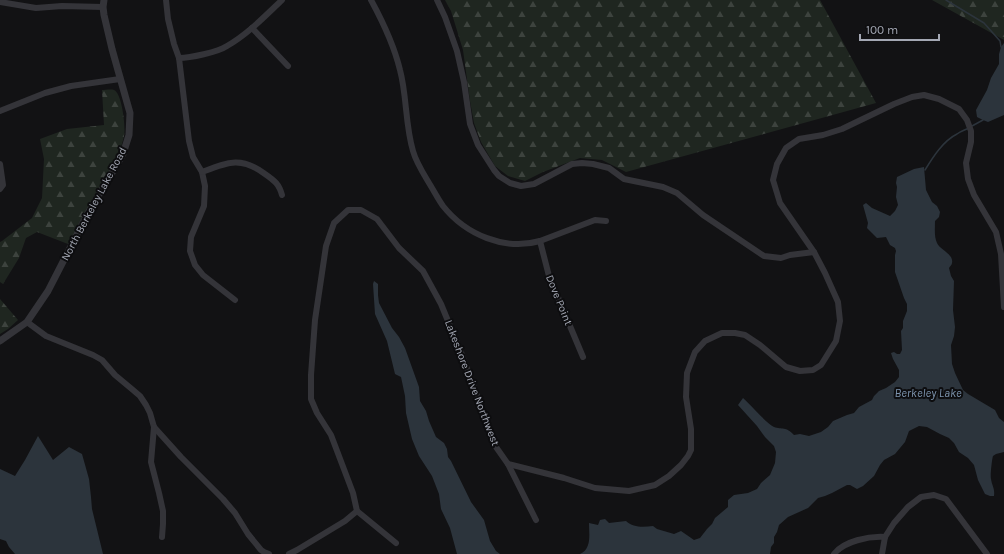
<svg xmlns="http://www.w3.org/2000/svg" width="1004" height="554" viewBox="0 0 1004 554" font-family="Karla,sans-serif">
<style>
.forest{fill:url(#forest-firs)}
.water{fill:#2c343c}
.lines{fill:none;stroke-linecap:round;stroke-linejoin:round}
.stream{stroke:#2c343c;stroke-width:1.5}
.minor{stroke:#343439;stroke-width:6}
.tertiary{stroke:#343439;stroke-width:7}
.labels{text-anchor:middle;dominant-baseline:central;stroke-width:4;stroke-linejoin:round;paint-order:stroke}
.street-label{font-size:11px;fill:#a4a8b4;stroke:#0d0d0f}
.water-label{font-size:12px;font-style:italic;fill:#7d94ae;stroke:#0d0d0f}
</style>
<defs>
<pattern id="forest-firs" width="22" height="20" patternUnits="userSpaceOnUse"><rect width="22" height="20" fill="#1f2620"/><path d="M5 1l3.5 6h-7zM16 11l3.5 6h-7z" fill="#3d433e"/></pattern>
</defs>
<rect width="100%" height="100%" fill="#121214"/>
<!-- forest -->
<g class="forest">
<polygon points="445,0 820,0 876,103 626,172 602,160 580,158 543,172 525,181 508,176 495,166 481,142 474,123 470,101 463,50 451,11"/>
<polygon points="932,0 1004,0 1004,40"/>
<path d="M102 90C105 90 111 89 114 90 122 93 126 128 124 136 123 141 121 146 120 151L68 244 37 232 26 238 19 258 3 284 0 282V242L2 241 32 218 42 198 44 159 40 139 67 129 104 125Z"/>
<polygon points="0,299 18,320 8,329 0,334"/>
</g>
<!-- water -->
<g class="water">
<polygon points="1004,43 1004,115 988,122 983,120 977,117 976,110 987,90 991,78 999,64 999,54 1001,47"/>
<path d="M924 167 926 190 932 202 937 206 940 212 939 217 935 221C935 228 934 237 937 243 940 250 954 254 952 263 952 265 950 266 949 268L951 276 954 281 953 310 955 327 954 336 951 345 952 364 955 373 963 390 968 394 995 410 999 418 1004 422V452L996 454 993 456C992 459 990 476 991 479 992 486 995 488 994 496H990L985 494 978 480 974 465 968 458 959 452 954 443 949 438 940 434 927 427 919 426 909 431 905 442 895 454 884 460 880 465 874 476 863 486 857 489 850 485H847L832 493 825 496 818 498 808 508 788 517 779 525 777 532 774 537V543L771 547 770 554H580C592 549 589 534 589 523L598 525 600 520 605 519 609 523 626 521C633 528 644 527 653 526L657 529 674 534 681 531 694 540 700 538 707 529 712 524 715 518 728 507V500L734 495 748 493 757 489 761 483 770 475 775 463 776 452 774 446 765 437 757 426 738 405 743 398C750 404 766 423 774 427 782 430 786 426 794 435L800 434 809 436 821 432 828 427 833 421 847 415 854 413 859 407 872 400 874 396 879 391 886 388 895 382 899 377V370L893 359 891 353 894 352 897 354H900L902 350 901 331 903 328V321L907 311V304L904 298 895 272V255L896 251 895 248 890 245 886 237 877 238 867 228 868 223 863 205 866 203 872 208 890 216 895 211 898 205 896 197 897 187 896 183 897 177 914 169Z"/>
<polygon points="374,281 378,284 378,295 379,303 392,328 399,337 405,348 419,387 420,401 426,411 429,421 436,437 444,443 447,449 448,457 451,461 471,502 484,520 490,541 496,551 500,554 457,554 450,528 441,509 439,494 432,476 419,456 412,439 406,413 405,396 401,377 395,374 387,341 375,314 373,284"/>
<polygon points="38,436 53,460 69,447 82,454 89,479 91,497 92,509 103,554 15,554 9,547 6,541 0,539 0,469 15,476 25,460"/>
</g>
<g class="lines">
<!-- stream -->
<g class="stream">
<polyline points="946,0 984,23 1000,41 1001,47"/>
<polyline points="972,126 983,120"/>
<path d="M925 170C933 157 943 141 957 134 961 131 965 130 969 128"/>
</g>
<!-- minor -->
<g class="minor">
<polyline points="166,0 168,19 174,44 179,58 189,141 193,157 202,172 205,186 204,206 191,237 190,251 195,265 203,275 235,300"/>
<path d="M371 0C383 22 394 45 400 70 407 96 405 124 413 151 416 162 423 173 429 183 434 191 438 199 443 206 466 235 505 251 540 241L595 220 606 221"/>
<polyline points="437,0 445,17 457,51 464,82 470,124 478,145 494,170 499,176 510,183 521,186 534,184 572,164 582,163 593,164 609,168 624,179 663,187 677,193 703,215 764,256 781,258 790,255 814,252"/>
<polyline points="0,2 36,8 62,6 103,7"/>
<polyline points="252,28 288,66"/>
<path d="M179 58C190 58 218 52 227 46 248 34 265 16 282 0"/>
<polyline points="0,111 45,93 71,86 120,79"/>
<polyline points="0,164 3,185 0,189"/>
<path d="M202 172C228 162 241 156 265 174 275 181 279 184 282 195"/>
<polyline points="540,241 549,276 583,357"/>
<polyline points="27,322 46,336 93,355 102,360 115,375 133,390 140,396 146,405 150,413 154,427 181,457 223,499 235,513 248,534 261,550 264,552 269,554"/>
<polyline points="154,427 151,462 159,493 163,511 163,524 162,537"/>
<polyline points="508,464 536,520"/>
<polyline points="357,511 396,543"/>
<polyline points="289,554 297,550 345,521 357,511 353,493 331,435 317,413 311,399 311,375 315,320 326,246 334,223 348,210 361,210 377,219 399,248 423,271 441,304 462,355 496,447 508,464 564,478 595,488 629,491 655,485 669,476 681,465 688,456 691,450 691,429 686,397 687,373 695,352 705,341 722,333 735,333 745,335 760,345 786,367 800,371 813,370 821,365 836,341 840,321 838,302 825,273 814,252 780,203 773,180 777,164 786,148 799,139 823,135 842,129 894,104 912,97 924,95 939,99 959,109 967,120 971,131 971,142 966,163 968,179 974,195 996,232 1001,254 1004,307"/>
<path d="M834 554C844 541 869 536 885 537"/>
<polyline points="882,554 885,537 894,523 908,507 921,497 934,495 946,499 987,554"/>
</g>
<!-- tertiary -->
<polyline class="tertiary" points="0,341 27,322 48,291 87,215 123,154 129,135 130,113 112,49 104,15 103,7 104,0"/>
</g>
<g class="labels">
<!-- street labels -->
<g class="street-label">
<text transform="translate(94 204) rotate(-62)">North Berkeley Lake Road</text>
<text transform="translate(559 300) rotate(68)">Dove Point</text>
<text transform="translate(472 383) rotate(69)">Lakeshore Drive Northwest</text>
</g>
<!-- water labels -->
<g class="water-label">
<text x="928" y="393">Berkeley Lake</text>
</g>
</g>
<!-- scale -->
<path d="M860 34v6h79v-6" fill="none" stroke="#a4a8b4" stroke-width="2"/>
<text x="866" y="34" font-size="12" fill="#a4a8b4" stroke="#0d0d0f" stroke-width="3" paint-order="stroke">100 m</text>
</svg>
